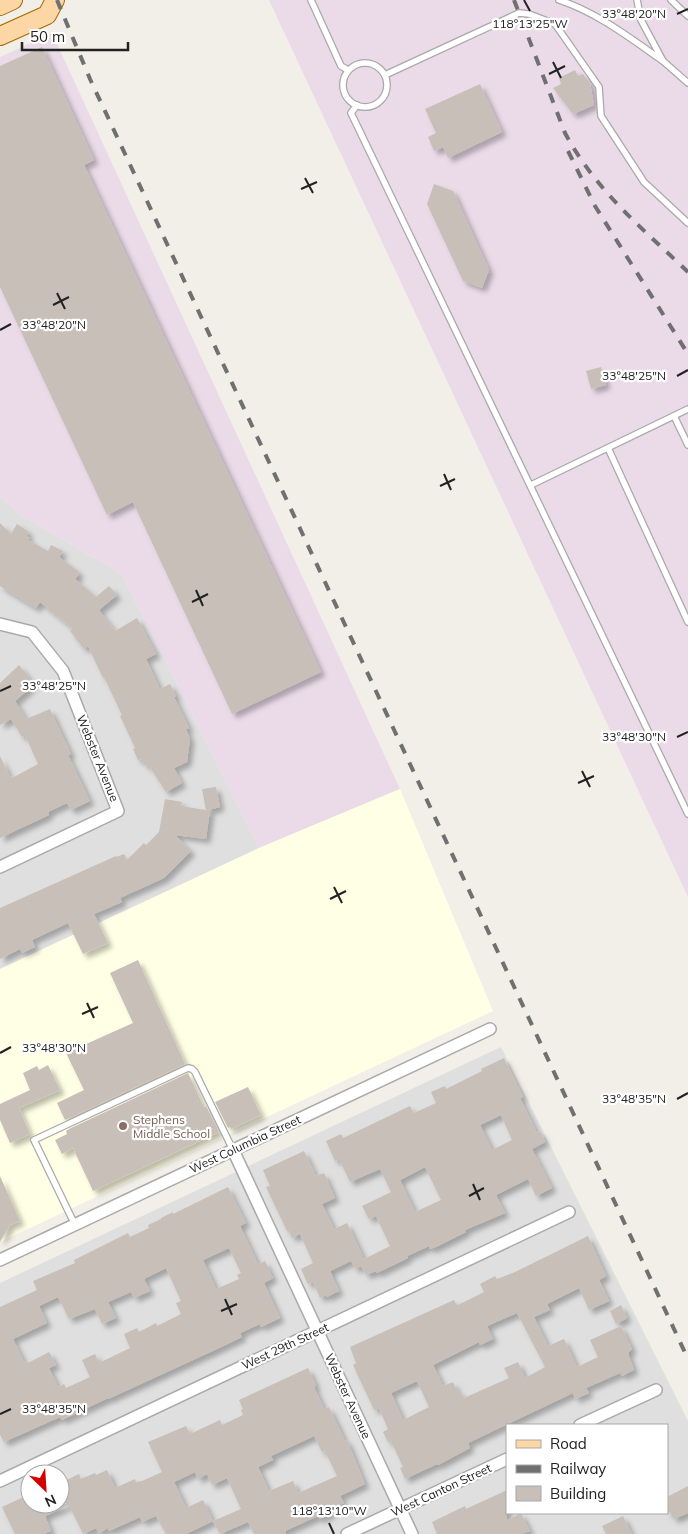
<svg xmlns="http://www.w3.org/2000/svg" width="688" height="1534" viewBox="0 0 688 1534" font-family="Mulish,sans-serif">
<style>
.residential{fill:#e0dfdf;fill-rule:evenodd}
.industrial{fill:#ebdbe8}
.education{fill:#ffffe5}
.building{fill:#c7bfb8;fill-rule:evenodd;filter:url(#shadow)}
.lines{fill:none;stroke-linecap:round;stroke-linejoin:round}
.lane-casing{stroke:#a9a9a9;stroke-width:8}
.street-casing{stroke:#a9a9a9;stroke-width:14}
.primary-casing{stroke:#a06b00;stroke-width:20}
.lane{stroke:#fff;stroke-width:5.5}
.street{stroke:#fff;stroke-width:11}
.primary{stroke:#fcd6a4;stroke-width:18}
.rail{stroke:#707070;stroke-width:4;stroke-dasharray:10 10;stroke-linecap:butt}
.ticks{fill:none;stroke:#222;stroke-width:2}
.education-dot{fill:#8d6e63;stroke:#fff;stroke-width:2}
.labels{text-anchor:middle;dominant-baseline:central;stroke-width:4.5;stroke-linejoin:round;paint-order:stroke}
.street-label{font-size:12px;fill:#222;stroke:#fff}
.education-label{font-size:12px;fill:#785e54;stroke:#fff;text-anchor:start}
.ticks-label{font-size:12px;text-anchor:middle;fill:#222;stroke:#fff;stroke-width:4.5;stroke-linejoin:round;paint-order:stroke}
</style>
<defs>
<filter id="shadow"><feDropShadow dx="4.5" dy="4.5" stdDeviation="2.5" flood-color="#0004"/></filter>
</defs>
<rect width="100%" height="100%" fill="#f2efe9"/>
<!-- residential -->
<g class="residential">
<polygon points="0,496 19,514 121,573 259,848 0,969"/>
<path d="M501 1047 688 1421V1534H0V1283ZM507 1425H667V1513H507ZM30 1474H60V1504H30Z"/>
</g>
<!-- industrial -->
<g class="industrial">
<polygon points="269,0 688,0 688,897"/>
<polygon points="52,33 400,789 259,848 121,573 19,514 0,496 0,57"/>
</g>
<!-- education -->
<polygon class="education" points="400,789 493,1011 0,1242 0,969 259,848"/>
<!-- building -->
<g class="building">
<polygon points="42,47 94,160 84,165 321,672 232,714 133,502 107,515 0,287 0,66"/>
<polygon points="575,70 578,76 583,74 590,83 594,105 573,114 553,88 561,84 559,78"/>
<polygon points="480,84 502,132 448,158 443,147 434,151 428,137 436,133 425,109"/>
<polygon points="434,184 453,191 489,270 482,288 463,281 427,204"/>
<polygon points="601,367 606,385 591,389 586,371"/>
<polygon points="0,523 11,534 17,524 29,532 26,536 30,538 28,540 48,551 51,545 63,551 59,557 78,571 79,574 75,579 96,597 109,586 117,595 99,610 115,631 137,618 156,654 146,659 160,689 170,684 176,696 174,697 189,728 186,729 190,739 187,762 174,768 182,783 166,792 148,764 145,766 142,759 138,760 133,749 135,748 120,716 122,715 104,677 103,678 88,646 84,649 70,631 73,629 40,602 36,608 0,586"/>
<polygon points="19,665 33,683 28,688 29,689 15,701 26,719 50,709 71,754 68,755 90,801 71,810 67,803 48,812 49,815 0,838 0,756 10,777 11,776 12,778 38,764 25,735 22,737 11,719 0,725 0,683"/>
<polygon points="216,787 220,807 208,810 210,810 206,839 175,835 191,851 164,878 120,898 122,902 94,914 108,943 83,954 68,923 32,940 35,947 22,953 20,949 0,959 0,908 116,856 116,857 124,854 127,860 144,843 146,845 159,832 165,799 182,802 181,806 206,810 202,789"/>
<polygon points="138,960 185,1064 65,1120 57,1103 84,1090 66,1053 133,1023 110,973"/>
<path d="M504 1058 523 1097 520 1098 537 1133 540 1131 545 1142 532 1149 552 1188 536 1196 528 1179 496 1195 505 1213 465 1230 466 1232 436 1247 430 1249 429 1246 407 1256 408 1258 377 1273 376 1271 366 1275 361 1266 355 1269 351 1261 330 1271 339 1291 327 1297 326 1295 320 1298 313 1282 308 1284 301 1269 313 1263 300 1234 292 1238 289 1231H287L266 1187 270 1186 263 1170 304 1151 316 1176 324 1173 335 1198 322 1204 334 1229 347 1223 364 1259 390 1246 376 1216 369 1219 362 1206 391 1192 380 1169 350 1182 339 1159 335 1161 326 1141 341 1134 343 1138 410 1106 414 1113 436 1103 431 1092 445 1086 446 1089 482 1071 481 1069ZM501 1115 512 1140 492 1150 480 1125ZM425 1167 441 1200 415 1212 400 1180Z"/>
<polygon points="48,1065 60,1090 19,1108 30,1134 10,1143 0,1120 0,1104 30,1090 23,1073 37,1066 39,1070"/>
<polygon points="188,1073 204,1107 206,1106 219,1132 93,1191 73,1148 62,1154 55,1140 67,1134 66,1131 69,1129"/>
<polygon points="248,1087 261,1115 231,1129 230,1127 228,1128 215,1102"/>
<polygon points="0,1176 20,1221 10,1225 0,1242"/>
<path d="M228 1187 246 1223 240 1226 257 1262 259 1264 265 1261 273 1278 264 1283 280 1318 261 1327 260 1324 240 1333 242 1337 217 1349 108 1399V1398L62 1420 60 1417 4 1442 0 1435V1307L37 1290 33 1281 75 1263 74 1260 128 1233 130 1237 149 1228 148 1225 161 1219V1218L173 1212V1214ZM229 1248 241 1273 237 1275 239 1279 216 1289 203 1260ZM166 1268 181 1301 176 1303 181 1314 157 1326 156 1323 139 1332 137 1328 124 1334 130 1348 99 1363 95 1354 82 1360 90 1377 66 1388 64 1384 58 1387 49 1368 56 1365 49 1352 28 1363 27 1361 24 1362 13 1339 47 1323 39 1306 58 1297 69 1319 95 1309 102 1324 116 1318 108 1302 131 1292 134 1298 150 1291 144 1279Z"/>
<path d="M588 1236 606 1276 599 1280 609 1301 589 1310 579 1288 547 1304 550 1310 534 1317 548 1346 564 1339 577 1367 598 1357 590 1340 621 1326 632 1349 628 1353 634 1370 622 1376 620 1373 586 1388 589 1393 575 1399 573 1393 468 1443 470 1448 438 1465 437 1464 405 1479 400 1468 403 1467 391 1441 388 1442 383 1432 388 1429 379 1408 374 1410 353 1365 356 1363 350 1347 454 1300 456 1304 458 1305 484 1292 480 1284 495 1276 497 1279 515 1272ZM517 1313 545 1367 525 1378 518 1362 504 1368 509 1378 464 1398 461 1393 460 1394 456 1389 453 1382 443 1386 433 1365 479 1342 480 1345 493 1339 487 1326ZM417 1381 429 1407 403 1420 391 1393Z"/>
<polygon points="621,1305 627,1318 616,1324 610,1311"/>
<path d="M308 1368 316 1386 314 1387 324 1409 329 1407 345 1441 347 1440 365 1484 340 1496 344 1503 330 1510 332 1513 320 1519 318 1516 285 1531 286 1534H254L248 1522 220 1534 213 1521 241 1509 227 1478 212 1485 207 1474 198 1479 195 1472 174 1482 186 1508 203 1500 213 1521 186 1534H166L156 1516 142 1522 140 1517 109 1531 108 1528 99 1533 96 1528 83 1534 69 1505 45 1516 51 1531 44 1534H15L2 1507 30 1494V1504H66L60 1491V1483L79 1474 81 1479 95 1473 96 1475 107 1470 115 1488 135 1479 136 1482 142 1481 162 1472 148 1442 186 1426 190 1434 220 1420 222 1425 243 1415 241 1410 243 1409 239 1400ZM314 1436 322 1452 325 1451 337 1476 298 1493 293 1481 269 1491 258 1467 273 1460 271 1456Z"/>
<polygon points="688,1486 688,1513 674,1519 670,1512 667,1514 667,1497"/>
<polygon points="507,1490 507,1520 521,1513 530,1531 522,1534 437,1534 432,1522 465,1506 466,1509"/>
<polygon points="623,1516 632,1534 606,1534 602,1526"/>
</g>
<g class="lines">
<!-- lane casing -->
<g class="lane-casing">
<g id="lane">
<polyline points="311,0 341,66 348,70"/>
<path d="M559 0C598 13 630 38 663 61"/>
<polyline points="637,0 641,20 663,61 688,83"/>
<polyline points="671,0 688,16"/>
<circle cx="365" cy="85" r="22"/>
<polyline points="385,75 519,13 529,14 555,24 599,87 601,116 644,182 688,223"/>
<polyline points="357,105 351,113 688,814"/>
<polyline points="674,416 688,445"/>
<polyline points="608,448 688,622"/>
<polyline points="531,485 688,409"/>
<polyline points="75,1225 34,1140 188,1068 192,1069 195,1072 233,1150"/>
</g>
</g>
<!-- street casing -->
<g class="street-casing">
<g id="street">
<polyline points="0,624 32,632 63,671 118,811 0,867"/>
<polyline points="233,1150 412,1534"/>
<polyline points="0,1260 490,1029"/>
<polyline points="580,1425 656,1390"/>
<polyline points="0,1481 569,1212"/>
<polyline points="347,1534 507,1459"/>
</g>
</g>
<!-- primary casing -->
<g class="primary-casing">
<g id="primary">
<polyline points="0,6 13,0"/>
<polyline points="0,36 47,15 55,0"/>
</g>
</g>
<!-- lane -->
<use href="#lane" class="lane"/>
<!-- street -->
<use href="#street" class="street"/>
<!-- primary -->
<use href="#primary" class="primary"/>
<!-- rail -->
<g class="rail">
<polyline points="57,0 90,79 688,1359"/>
<path d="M514 0 565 133C596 191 642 228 688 272"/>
<polyline points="568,151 595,206 688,354"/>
</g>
</g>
<!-- ticks -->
<path class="ticks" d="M524 0 530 11M677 14 688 9M553 62 561 78M549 74 565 66M305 178 313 193M301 189 317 182M57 293 65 309M53 305 69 297M0 330 11 324M677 376 688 370M444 474 451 490M440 486 455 479M196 590 203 606M192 602 208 594M0 691 11 686M677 737 688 732M582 771 590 787M578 783 594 776M334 887 342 903M330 899 346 891M87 1003 94 1018M82 1014 98 1007M0 1053 11 1047M677 1099 688 1093M473 1184 480 1200M469 1196 484 1188M225 1299 232 1315M221 1311 237 1304M0 1414 11 1409M329 1523 334 1534"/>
<!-- markers -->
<circle class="education-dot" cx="123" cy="1126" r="5"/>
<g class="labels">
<!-- street labels -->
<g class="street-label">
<text transform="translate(98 758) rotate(68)">Webster Avenue</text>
<text transform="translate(245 1144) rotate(-25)">West Columbia Street</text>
<text transform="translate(285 1346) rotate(-25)">West 29th Street</text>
<text transform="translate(348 1396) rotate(65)">Webster Avenue</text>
<text transform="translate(441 1490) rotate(-25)">West Canton Street</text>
</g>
<!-- education labels -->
<g class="education-label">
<text x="133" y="1119">Stephens<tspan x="133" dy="14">Middle School</tspan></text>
</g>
</g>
<g class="ticks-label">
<text x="634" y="18">33°48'20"N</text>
<text x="530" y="28">118°13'25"W</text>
<text x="54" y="329">33°48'20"N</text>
<text x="634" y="380">33°48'25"N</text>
<text x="54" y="690">33°48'25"N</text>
<text x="634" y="741">33°48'30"N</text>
<text x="54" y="1052">33°48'30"N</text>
<text x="634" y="1103">33°48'35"N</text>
<text x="54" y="1413">33°48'35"N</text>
<text x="329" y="1515">118°13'10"W</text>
</g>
<!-- legend -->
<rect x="506" y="1424" width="162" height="90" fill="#ffffff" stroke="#a7a7a7"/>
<rect x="516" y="1440" width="25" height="8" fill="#fcd6a4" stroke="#a7a7a7"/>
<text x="550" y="1449" font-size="15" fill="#222222">Road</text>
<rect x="516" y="1465" width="25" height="8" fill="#707070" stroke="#a7a7a7"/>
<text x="550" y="1474" font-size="15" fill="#222222">Railway</text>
<rect x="516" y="1486" width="25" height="15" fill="#c7bfb8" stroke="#a7a7a7"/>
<text x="550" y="1499" font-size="15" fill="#222222">Building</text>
<!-- north arrow -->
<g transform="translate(45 1489) rotate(155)"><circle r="24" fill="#ffffff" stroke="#a7a7a7"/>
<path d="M0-4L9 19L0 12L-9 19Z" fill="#d40000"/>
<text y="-8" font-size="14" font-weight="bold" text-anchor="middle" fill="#222222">N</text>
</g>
<!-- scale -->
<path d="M22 42v8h106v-8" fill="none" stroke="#222222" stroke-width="2.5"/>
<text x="30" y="42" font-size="15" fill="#222222" stroke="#ffffff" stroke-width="4" paint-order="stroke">50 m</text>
</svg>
